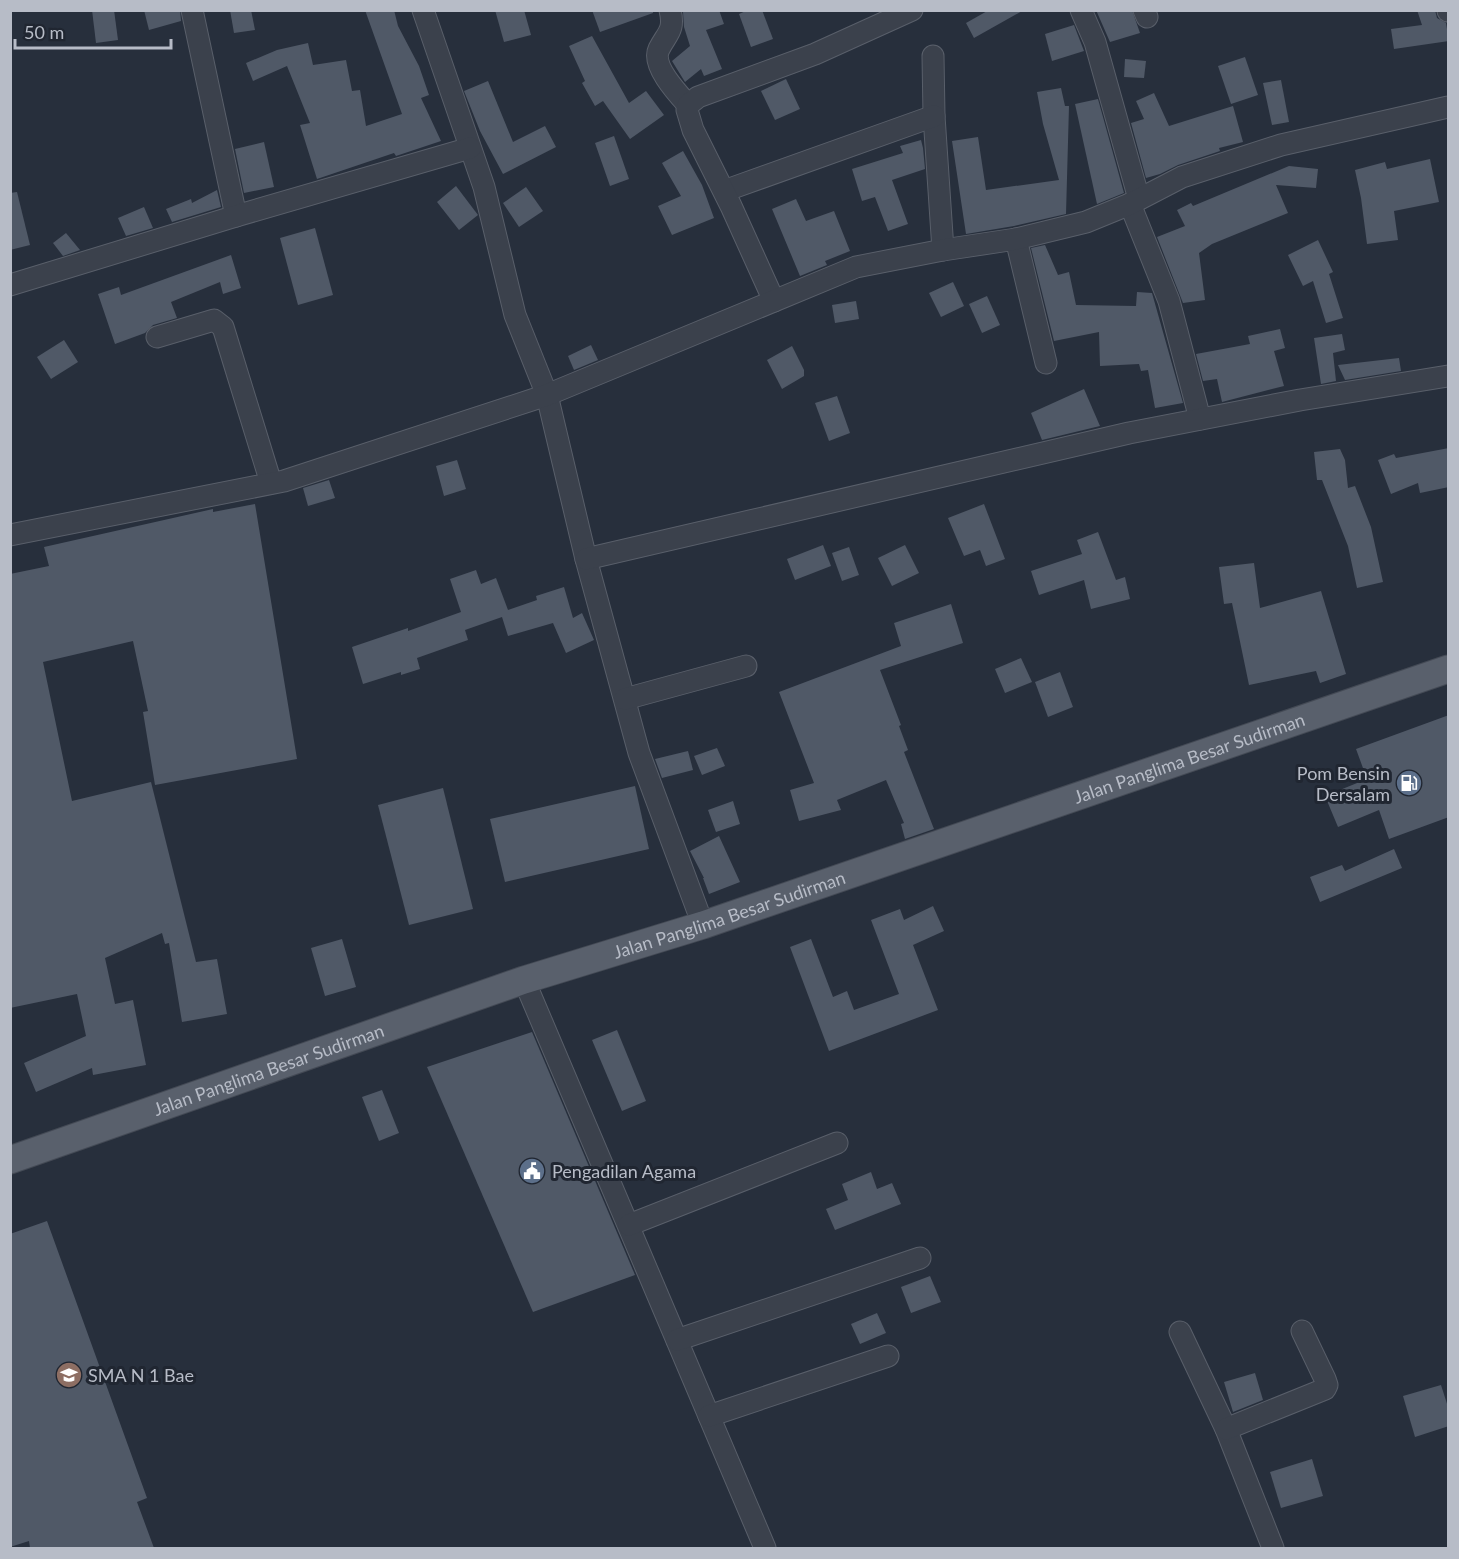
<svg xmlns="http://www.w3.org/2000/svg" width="1459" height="1559" viewBox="0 0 1459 1559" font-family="Lato,sans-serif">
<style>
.building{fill:#505967}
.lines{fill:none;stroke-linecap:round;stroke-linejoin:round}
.minor-casing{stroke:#595f6a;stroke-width:23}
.major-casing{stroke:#444a55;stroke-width:29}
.minor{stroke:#3b414c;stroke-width:21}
.major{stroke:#59606c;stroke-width:27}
.labels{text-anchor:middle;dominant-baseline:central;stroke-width:6;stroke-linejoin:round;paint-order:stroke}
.street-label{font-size:18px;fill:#b7bcc7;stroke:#202631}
.poi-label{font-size:18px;fill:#b7bcc7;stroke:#202631;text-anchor:start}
</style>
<rect width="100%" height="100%" fill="#272f3c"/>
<!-- building -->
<g class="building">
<polygon points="92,10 114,10 118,40 96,43"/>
<polygon points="144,10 180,10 181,21 149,30"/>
<polygon points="230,10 251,10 255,30 234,33"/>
<polygon points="365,10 394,10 398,26 419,66 429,95 421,98 441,141 396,156 394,153 317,179 300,125 310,123 287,66 253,81 246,63 277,50 308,43 313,65 346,60 352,91 360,90 366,126 402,114"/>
<polygon points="495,10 524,10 531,35 504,42"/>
<polygon points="592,10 653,10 653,13 600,32"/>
<polygon points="688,10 719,10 724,24 706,30 722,69 704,76 701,69 685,82 672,61 690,46 684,27 683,12"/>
<polygon points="748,10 762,10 773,39 751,47 739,14"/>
<polygon points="989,10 1024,10 974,38 966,23"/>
<polygon points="1096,10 1132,10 1140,33 1110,42"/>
<polygon points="1417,10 1435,10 1437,18 1446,23 1449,41 1394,49 1391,29 1422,25"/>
<polygon points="1074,25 1084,51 1052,61 1045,34"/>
<polygon points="592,36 629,103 646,91 664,115 630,139 603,101 595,106 582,83 585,81 569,46"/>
<polygon points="1245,57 1258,95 1231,104 1218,66"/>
<polygon points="1125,59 1146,61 1144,78 1124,77"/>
<polygon points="786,79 800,109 775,120 761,91"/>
<polygon points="1281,80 1289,122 1272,125 1263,83"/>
<polygon points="488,81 513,142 545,126 556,147 503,174 480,131 464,91"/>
<polygon points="1061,88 1065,106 1069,106 1066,214 1014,226 966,234 952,141 978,137 986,190 1059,180 1043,124 1037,92"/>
<polygon points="1154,93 1169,126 1233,106 1243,142 1219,148 1220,151 1178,165 1160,174 1146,178 1131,123 1144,119 1136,101"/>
<polygon points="1098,99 1124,193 1097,204 1075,104"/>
<polygon points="614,136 629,179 610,186 595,143"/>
<polygon points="921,140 923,148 925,169 892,180 908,224 888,231 875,197 862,201 852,169 903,153 900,146"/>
<polygon points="264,142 274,187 244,193 235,149"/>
<polygon points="683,151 702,185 714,218 672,235 658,206 681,196 662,163"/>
<polygon points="1430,159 1439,202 1394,211 1398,240 1367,244 1361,198 1355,170 1385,162 1387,169"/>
<polygon points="1289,166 1318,169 1316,188 1276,185 1288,213 1212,244 1199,253 1205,300 1183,303 1157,237 1185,226 1177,210 1191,203 1193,206"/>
<polygon points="456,186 478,215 459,230 437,202"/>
<polygon points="526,187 543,211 519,227 503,203"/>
<polygon points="217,190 221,207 172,222 166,209 191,199 192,203"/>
<polygon points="17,192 30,245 10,250 10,193"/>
<polygon points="796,199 806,221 834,211 850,251 825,261 827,265 800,276 772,209"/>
<polygon points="144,207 153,228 126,236 118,218"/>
<polygon points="315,228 333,295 298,305 280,238"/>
<polygon points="66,233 80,250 63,256 53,243"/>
<polygon points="1318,240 1333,272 1329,274 1343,318 1326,323 1313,281 1303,286 1288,255"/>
<polygon points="1045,245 1058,275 1069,272 1076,305 1136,306 1137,292 1152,293 1183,403 1155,408 1148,370 1141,371 1139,364 1100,366 1099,332 1054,341 1031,248"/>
<polygon points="231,255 241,288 223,294 220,282 171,302 177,318 153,325 145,333 115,344 98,294 119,287 121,295"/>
<polygon points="953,282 964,306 941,317 929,293"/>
<polygon points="987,296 1000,325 982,333 969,304"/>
<polygon points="856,301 859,319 835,323 832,305"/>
<polygon points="1280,329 1285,348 1274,351 1284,386 1222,402 1217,379 1203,381 1196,354 1250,344 1248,336"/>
<polygon points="1342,334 1345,350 1333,353 1336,381 1321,384 1314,338"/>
<polygon points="64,340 78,362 51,379 37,357"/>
<polygon points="591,345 598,360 574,370 568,356"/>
<polygon points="792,346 804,370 804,376 782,389 767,360"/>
<polygon points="1399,358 1401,371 1345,380 1338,365"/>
<polygon points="1084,389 1100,426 1042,440 1031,413"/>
<polygon points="837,396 850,433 829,441 815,403"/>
<polygon points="1449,448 1449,487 1420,493 1418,483 1391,494 1378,460 1394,454 1396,458"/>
<polygon points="1340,449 1345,460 1348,488 1355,486 1371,527 1383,582 1357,588 1348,546 1322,480 1317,480 1314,452"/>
<polygon points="457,460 466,489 444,496 436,466"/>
<polygon points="329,480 335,498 308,506 303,488"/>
<polygon points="255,504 297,759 155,785 143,712 148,711 133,641 43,662 72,801 151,782 196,962 217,959 227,1014 182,1022 169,943 165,944 162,933 105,958 115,1004 133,1000 146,1065 93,1075 92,1068 36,1092 24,1063 86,1036 77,994 10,1008 10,574 49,566 44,547 213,509 213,512"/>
<polygon points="984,504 1005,559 986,566 980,550 964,556 948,518"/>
<polygon points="1098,532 1116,580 1125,577 1130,599 1091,609 1084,580 1039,595 1031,571 1082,554 1077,540"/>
<polygon points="823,545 831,566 795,580 787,559"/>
<polygon points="905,545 919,573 892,586 878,558"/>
<polygon points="849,547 859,575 842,581 832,553"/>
<polygon points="1254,563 1260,608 1321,591 1346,674 1320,683 1316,671 1249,685 1232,603 1224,604 1219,567"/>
<polygon points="476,570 481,584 496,578 508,610 537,600 536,596 564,587 573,618 582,613 594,640 566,653 553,623 508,636 502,617 465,630 468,640 417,658 420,669 401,675 401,672 363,684 352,647 408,628 408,631 461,612 450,579"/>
<polygon points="951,604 963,643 880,670 901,725 899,726 908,750 904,752 934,829 905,839 901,824 904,823 886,780 837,800 841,810 799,821 790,790 814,783 779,692 901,646 894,623"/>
<polygon points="1021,658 1032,682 1005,693 995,669"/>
<polygon points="1060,672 1073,707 1048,717 1035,682"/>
<polygon points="1449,715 1449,817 1389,839 1379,810 1338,827 1325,796 1367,779 1356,749"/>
<polygon points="717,748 725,766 702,775 694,756"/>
<polygon points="688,751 693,770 662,778 655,759"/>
<polygon points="635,786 649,849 505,882 490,819"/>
<polygon points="443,788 473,909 409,925 378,805"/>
<polygon points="733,801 740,824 716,832 708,810"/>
<polygon points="719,836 740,882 709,894 703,878 704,878 690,851"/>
<polygon points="1394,849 1402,868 1320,902 1310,877 1342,865 1345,871"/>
<polygon points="933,906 944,931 913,945 938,1010 829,1051 790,947 811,939 833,997 847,991 854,1010 899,994 871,920 900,909 904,920"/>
<polygon points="342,939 356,987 325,996 311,948"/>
<polygon points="617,1030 646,1101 622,1111 592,1040"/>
<polygon points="532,1032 635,1275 533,1312 427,1067"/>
<polygon points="382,1090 399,1133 379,1141 362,1097"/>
<polygon points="871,1172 877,1189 892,1183 901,1204 835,1230 826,1209 848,1200 842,1184"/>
<polygon points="47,1221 147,1498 137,1502 154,1548 30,1548 29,1541 10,1547 10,1234"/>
<polygon points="930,1276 941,1302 911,1313 901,1287"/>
<polygon points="877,1313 886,1333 860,1344 851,1324"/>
<polygon points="1255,1373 1263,1400 1233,1412 1224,1382"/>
<polygon points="1441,1385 1449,1410 1449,1426 1415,1437 1403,1396"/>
<polygon points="1312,1459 1323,1496 1281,1508 1270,1472"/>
</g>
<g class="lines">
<!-- minor casing -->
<g class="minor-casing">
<g id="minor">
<polyline points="192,10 236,216"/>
<polyline points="423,10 484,187 515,315 547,395 586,559 639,753 703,925"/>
<path d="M670 10C675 31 667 33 659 49 651 65 678 94 688 105"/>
<polyline points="1081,10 1095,42 1139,199"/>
<polyline points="1144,10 1147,17"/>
<polyline points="1448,10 1448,11"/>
<polyline points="933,56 934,116 943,250"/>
<polyline points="724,191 934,116"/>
<polyline points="1130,204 1169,301 1200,419"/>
<polyline points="1016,239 1046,363"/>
<polyline points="10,285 236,216 470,148"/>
<polyline points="774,301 731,206 693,130 687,110 688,105 698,97 815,54 912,10"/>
<polyline points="157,337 214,320 223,327 271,483"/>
<polyline points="10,535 284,481 547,395 856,267 943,250 1016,239 1086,222 1130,204 1182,177 1281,145 1448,107"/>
<polyline points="586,559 1129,433 1300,400 1448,376"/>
<polyline points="625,699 746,666"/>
<polyline points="524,980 765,1548"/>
<polyline points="629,1225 837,1143"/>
<polyline points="1180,1332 1226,1429 1273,1548"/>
<polyline points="677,1340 920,1258"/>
<polyline points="709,1416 888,1356"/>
<polyline points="1226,1429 1325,1389 1327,1385 1325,1379 1302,1331"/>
</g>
</g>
<!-- major casing -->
<g class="major-casing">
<g id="major">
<path id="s1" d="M10 1160 524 980 703 925 1448 669"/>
</g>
</g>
<!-- minor -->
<use href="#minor" class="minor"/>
<!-- major -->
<use href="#major" class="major"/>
</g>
<!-- icons -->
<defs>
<g id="fuel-disc" transform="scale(1.35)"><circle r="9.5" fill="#5c6f8a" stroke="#202631"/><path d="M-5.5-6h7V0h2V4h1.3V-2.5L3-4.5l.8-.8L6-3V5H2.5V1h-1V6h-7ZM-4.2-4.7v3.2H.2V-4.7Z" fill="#fff"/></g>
<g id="civic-disc" transform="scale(1.35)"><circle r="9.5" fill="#5c6f8a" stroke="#202631"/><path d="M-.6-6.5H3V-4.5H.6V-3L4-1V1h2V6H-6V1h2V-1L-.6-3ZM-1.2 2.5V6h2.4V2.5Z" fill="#fff"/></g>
<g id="school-disc" transform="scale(1.35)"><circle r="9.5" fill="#8d6e63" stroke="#202631"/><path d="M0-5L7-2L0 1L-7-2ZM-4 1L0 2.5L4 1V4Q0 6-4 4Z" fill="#fff"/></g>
</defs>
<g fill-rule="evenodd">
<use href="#fuel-disc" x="1409" y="783"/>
<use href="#civic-disc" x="532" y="1171"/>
<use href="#school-disc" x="69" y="1375"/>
</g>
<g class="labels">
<!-- street labels -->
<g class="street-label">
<text stroke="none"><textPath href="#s1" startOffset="1246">Jalan Panglima Besar Sudirman</textPath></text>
<text stroke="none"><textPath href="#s1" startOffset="760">Jalan Panglima Besar Sudirman</textPath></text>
<text stroke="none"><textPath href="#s1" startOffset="274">Jalan Panglima Besar Sudirman</textPath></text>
</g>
<!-- poi labels -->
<g class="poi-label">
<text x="1390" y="773" text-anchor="end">Pom Bensin<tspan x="1390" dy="21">Dersalam</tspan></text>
<text x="552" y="1171">Pengadilan Agama</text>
<text x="88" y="1375">SMA N 1 Bae</text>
</g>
</g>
<!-- border -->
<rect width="1459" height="1559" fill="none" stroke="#b7bcc7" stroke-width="24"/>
<!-- scale -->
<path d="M15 39v9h156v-9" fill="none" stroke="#b7bcc7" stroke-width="3"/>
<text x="24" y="39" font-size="18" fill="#b7bcc7" stroke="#202631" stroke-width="4.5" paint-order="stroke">50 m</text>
</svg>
